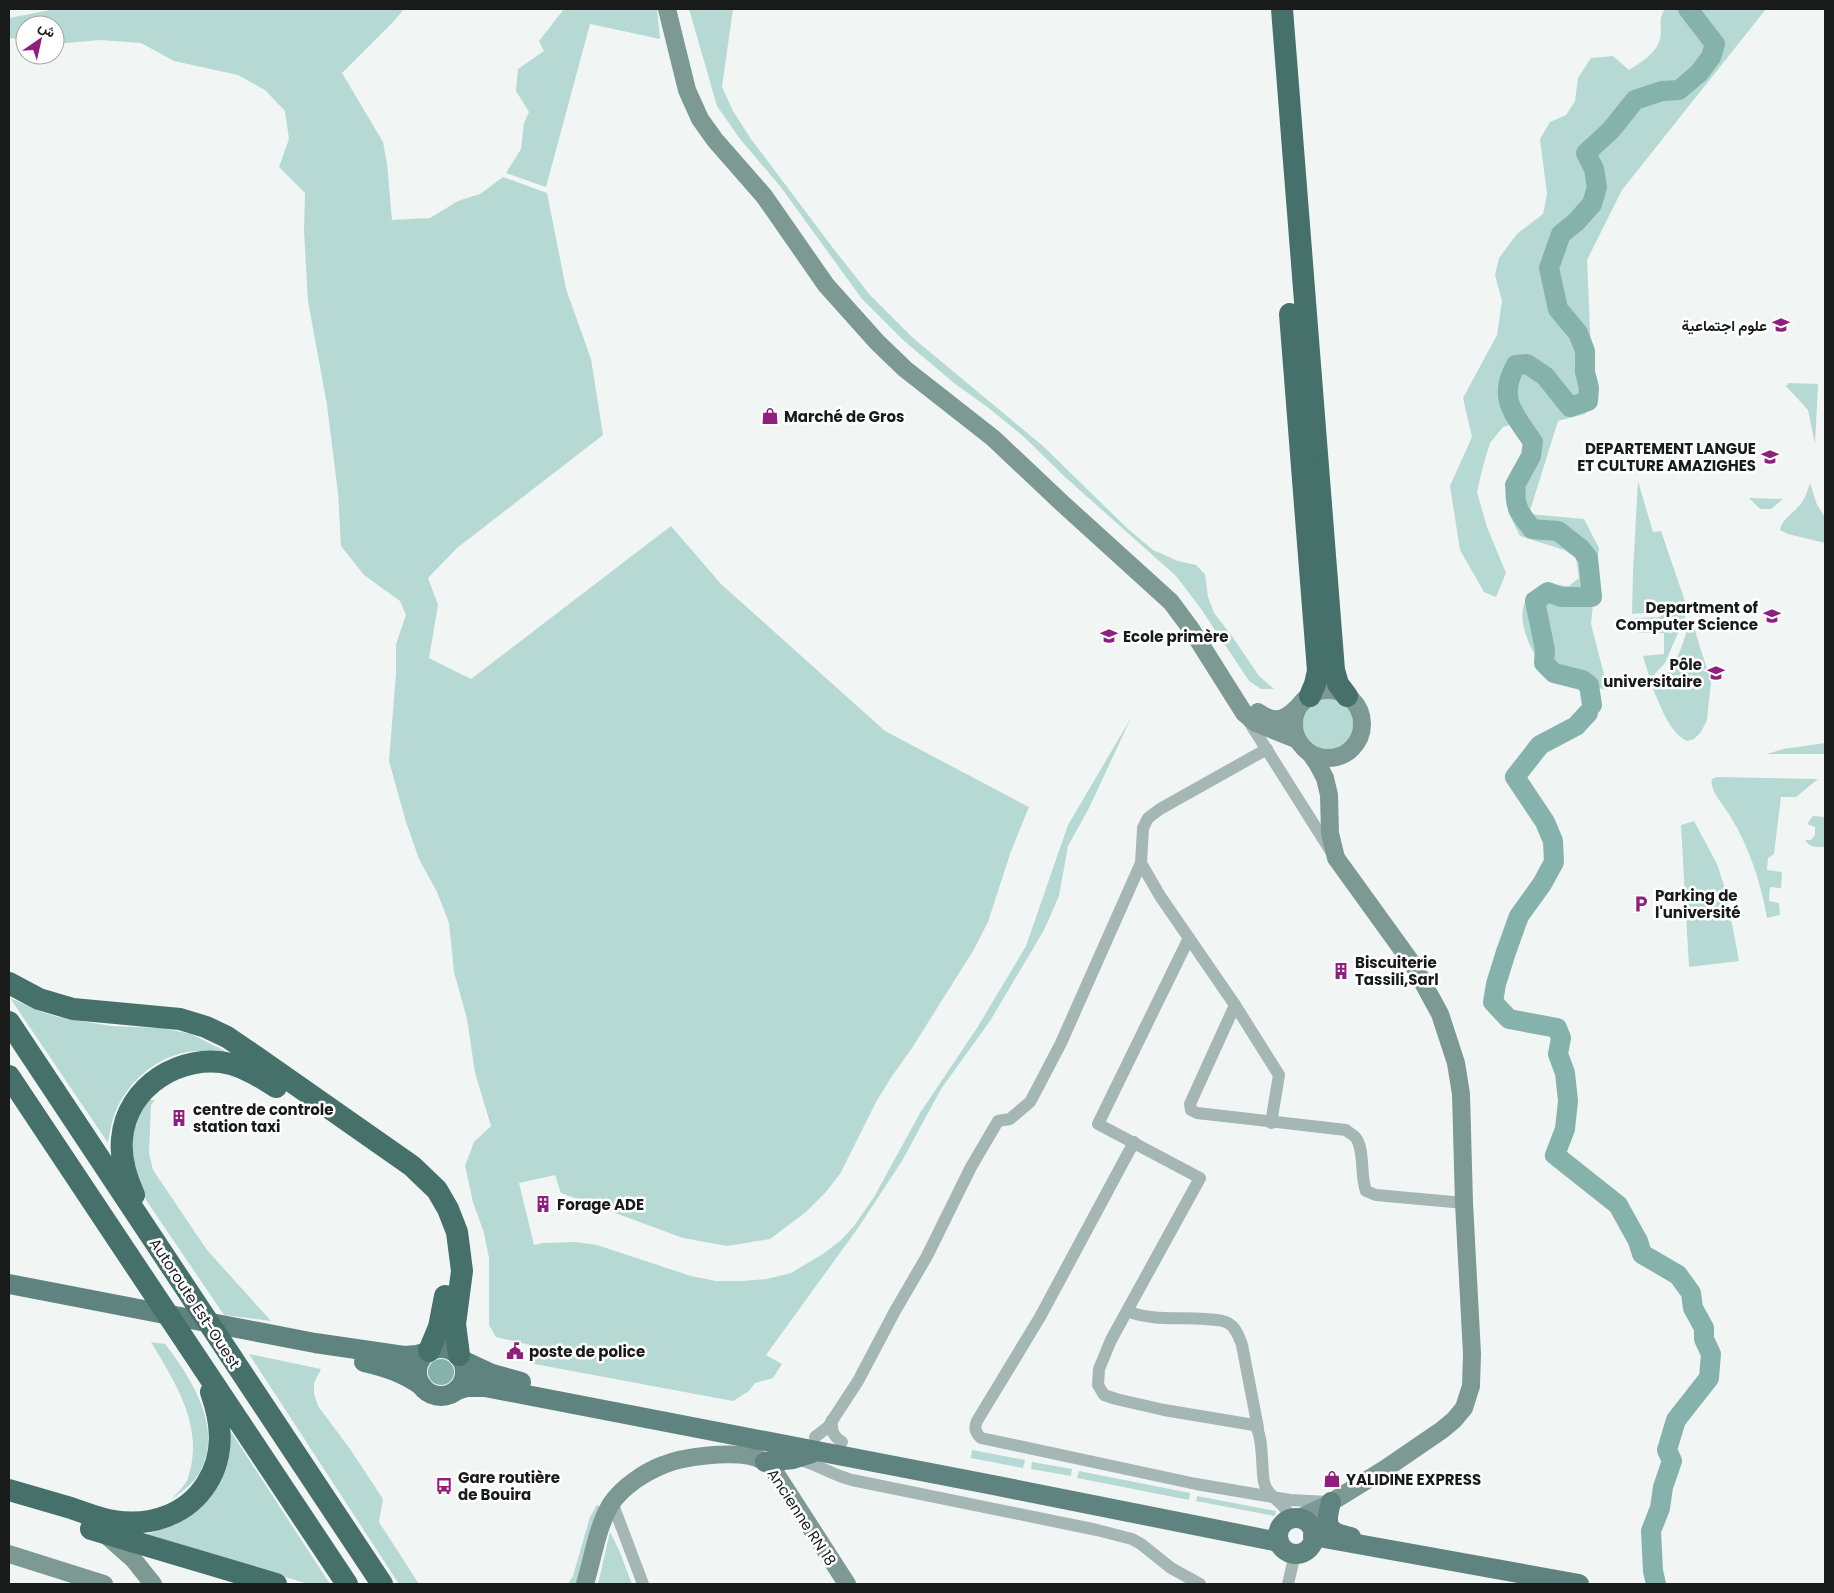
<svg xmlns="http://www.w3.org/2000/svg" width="1834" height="1593" viewBox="0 0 1834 1593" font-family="Poppins,Vazirmatn,sans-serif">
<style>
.green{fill:#b7d9d3}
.water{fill:#86b2ac}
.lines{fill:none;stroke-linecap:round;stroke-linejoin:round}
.river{stroke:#86b2ac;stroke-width:20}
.street{stroke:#a4b7b4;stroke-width:12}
.secondary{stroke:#7c9994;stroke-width:18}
.primary{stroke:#5f837e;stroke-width:20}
.highway{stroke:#46706a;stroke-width:22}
.labels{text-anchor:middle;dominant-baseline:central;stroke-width:5;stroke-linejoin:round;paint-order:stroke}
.poi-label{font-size:15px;font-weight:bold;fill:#191b1a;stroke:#fff;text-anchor:start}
.street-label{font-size:15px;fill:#191b1a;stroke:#fff}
</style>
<rect width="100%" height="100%" fill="#f1f6f5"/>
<!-- green -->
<g class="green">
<polygon points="56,9 404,9 394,21 342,73 383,142 387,163 392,220 430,218 458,201 480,194 503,177 547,193 566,289 591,359 603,435 457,548 428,578 438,605 429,658 471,679 671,526 721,584 885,731 1029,807 1011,851 988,922 973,951 912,1048 892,1076 876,1102 840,1174 825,1193 806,1212 770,1239 727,1246 683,1238 561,1193 555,1175 519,1183 534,1245 543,1243 575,1242 597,1245 691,1276 716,1281 741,1281 767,1279 791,1273 823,1254 841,1240 854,1226 874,1197 920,1113 977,1028 1026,946 1068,825 1131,718 1089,808 1068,846 1059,896 1044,930 990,1021 941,1089 902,1161 858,1228 766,1355 782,1364 773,1378 755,1383 749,1391 733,1401 529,1363 530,1345 496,1337 489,1325 489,1258 484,1233 473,1202 465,1166 474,1142 491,1126 475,1073 467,1019 454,972 449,923 437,892 419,859 406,822 389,761 396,673 396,644 406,615 400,601 364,575 341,546 338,493 327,405 308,301 304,231 305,193 279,167 289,139 285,111 265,90 238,75 174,61 141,43 100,40 55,44 55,25 25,25 25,40 9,38 9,18"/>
<polygon points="564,9 657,9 660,39 590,24 546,187 506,173 521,149 524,123 529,112 516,91 518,69 544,51 539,41"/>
<polygon points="689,9 733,9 722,87 733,111 751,139 833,248 870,295 913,338 1043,446 1128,529 1153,550 1178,561 1196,565 1205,574 1208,597 1214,613 1232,636 1259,676 1274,689 1261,689 1249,681 1199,606 1176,576 1065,477 1023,436 990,409 954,383 903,340 862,299 780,186 740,139 717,106"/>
<path d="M1665 9H1766L1622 190 1587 260 1593 399 1585 414 1558 421 1529 514 1584 519 1599 548 1591 624 1608 690 1548 677C1531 652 1501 600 1546 585 1552 583 1562 586 1569 586L1579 578 1576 558 1564 550 1520 536 1508 512V481L1529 449V433L1516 423 1503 427 1490 443 1483 466 1477 492 1487 527 1506 573 1496 597 1484 592 1460 550 1450 486 1472 437 1463 398 1497 335 1502 301 1495 275 1499 258 1517 234 1543 214 1547 194 1540 139 1550 122 1566 115 1575 101 1578 78 1591 58 1613 56 1629 70C1641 62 1656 54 1660 39 1663 28 1657 20 1665 9Z"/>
<polygon points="1789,383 1818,384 1815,444 1808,410 1786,386"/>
<polygon points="1638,481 1653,532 1661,531 1688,610 1665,663 1650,679 1643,656 1664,654 1664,633 1638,633 1635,618 1660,617 1659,609 1645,609 1645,613 1632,614 1633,571"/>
<path d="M1810 483 1817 505 1825 517V543L1788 534 1780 530C1782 518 1796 512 1802 502 1806 497 1808 489 1810 483Z"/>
<polygon points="1749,498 1783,499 1771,509 1760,509"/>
<path d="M1691 618 1711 682 1707 720 1701 732 1694 739 1687 741C1669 733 1660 704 1652 687 1676 674 1683 642 1691 618Z"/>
<circle cx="1328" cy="724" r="25"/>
<polygon points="1825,743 1825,754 1767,754 1783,749"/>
<path d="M1717 777 1818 779 1796 797H1781L1774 854 1768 858 1767 870 1782 872 1781 888 1770 887 1769 901 1779 903 1780 915 1767 918C1761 883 1749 846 1730 816 1724 805 1709 791 1712 779Z"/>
<path d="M1813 816 1825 817V847C1816 847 1810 848 1805 840H1811L1815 835V827L1807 824Z"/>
<polygon points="1694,821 1717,864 1726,892 1739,961 1689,967 1681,825"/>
<path d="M10 998 42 1012 58 1017 111 1026 162 1028 191 1034 245 1061C231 1056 216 1051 200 1051 163 1051 128 1079 115 1113 111 1122 110 1133 108 1143Z"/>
<polygon points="149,1100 155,1100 151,1105 149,1153 153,1170 207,1250 271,1321 224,1315 146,1200 135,1174 130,1138 135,1121"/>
<path d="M151 1342 165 1344C191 1377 223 1428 201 1470 195 1483 182 1491 171 1500 177 1493 185 1486 188 1478 205 1428 176 1384 151 1342Z"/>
<polygon points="249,1354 321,1369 314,1383 314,1394 318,1406 350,1449 383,1499 379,1522 419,1584 399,1584"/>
<polygon points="229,1429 330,1584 308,1584 147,1534 175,1525 201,1507"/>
<polygon points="972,1450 1025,1460 1023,1468 971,1458"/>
<polygon points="1032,1462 1072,1469 1071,1476 1031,1469"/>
<polygon points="1079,1471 1190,1493 1189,1500 1077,1478"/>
<polygon points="1197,1496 1276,1511 1275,1516 1196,1501"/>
<polygon points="597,1505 601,1507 578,1584 568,1584 573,1576 590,1517"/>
<polygon points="610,1532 619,1550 632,1584 598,1584"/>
</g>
<!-- water -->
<circle class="water" cx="441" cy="1372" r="13"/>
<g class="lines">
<!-- river -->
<g class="river">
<path d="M1592 705 1589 685 1582 680 1554 673 1544 663 1545 650 1535 601 1548 592 1561 597H1592L1588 558 1581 549 1558 531 1532 529C1527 522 1519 514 1517 505 1515 500 1516 492 1515 485L1531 456 1533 442C1514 414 1497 398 1516 365L1527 364 1545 376 1570 407 1588 401 1589 388 1585 372V351L1578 333 1558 309 1549 268 1561 234 1576 222 1592 204 1597 187 1594 169 1586 153 1611 130 1635 100 1662 91 1679 90 1699 73 1711 57 1715 44 1688 9"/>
<polyline points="1588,713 1576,726 1540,745 1515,777 1545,822 1553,841 1554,862 1542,884 1519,916 1506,952 1496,984 1493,1002 1509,1019 1557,1028 1561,1038 1558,1054 1565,1073 1568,1101 1565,1129 1555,1155 1618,1205 1638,1241 1642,1254 1678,1275 1691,1293 1693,1308 1704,1328 1704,1339 1711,1354 1709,1378 1676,1420 1667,1450 1672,1461 1663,1487 1660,1508 1651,1531 1653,1571 1656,1584"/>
</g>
<!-- street -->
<g class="street">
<polyline points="1248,720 1332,853"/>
<polyline points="1141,863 1160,896 1235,1005 1279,1075 1271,1123"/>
<path d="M1189 938 1098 1124 1200 1178 1111 1340 1099 1369 1098 1385 1104 1395 1116 1399 1164 1410 1254 1425C1264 1433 1261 1469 1264 1482 1267 1497 1284 1501 1291 1518"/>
<path d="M1235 1005 1190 1104 1191 1110 1197 1113 1346 1130C1349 1133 1354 1135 1356 1138 1365 1151 1360 1176 1366 1191L1376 1195 1464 1203"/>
<path d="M1134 1142 1040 1317 977 1421C974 1428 975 1432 981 1438L1196 1484 1290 1500 1329 1502"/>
<path d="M1127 1311C1152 1321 1178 1317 1205 1319 1212 1320 1221 1319 1228 1323 1236 1327 1239 1337 1242 1345L1258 1428"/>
<path d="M832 1420C831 1431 833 1436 842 1442"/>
<polyline points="815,1437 828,1427 858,1381 895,1311 927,1256 971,1167 998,1121 1010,1119 1030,1102 1037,1089 1061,1043 1141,863 1143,828 1148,818 1160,809 1267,749"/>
<path d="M796 1459C815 1463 832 1475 852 1480L1097 1530 1132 1539 1141 1544 1171 1568 1200 1584"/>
<polyline points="612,1502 643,1584"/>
<polyline points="1288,1584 1295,1554"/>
</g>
<!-- secondary -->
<g class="secondary">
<polyline points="667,9 687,90 700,119 715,140 764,196 826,285 877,342 905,369 993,438 1063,504 1171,602 1191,629 1244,713 1256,723 1298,740"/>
<circle cx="1328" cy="724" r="34"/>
<path d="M1258 712C1279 727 1288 717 1304 701"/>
<polyline points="1299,1518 1325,1506 1385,1469 1442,1430 1454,1420 1464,1408 1471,1386 1472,1354 1464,1203 1461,1094 1456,1063 1440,1014 1414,966 1336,858 1330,833 1329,795 1325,778 1317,763 1310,753"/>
<polyline points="107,1536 133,1559 153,1584"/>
<polyline points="9,1554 104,1584"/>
<path d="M585 1584C593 1558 597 1527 611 1504 622 1487 645 1472 663 1465 684 1456 727 1452 750 1456 758 1458 765 1461 771 1466L847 1584"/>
</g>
<!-- primary -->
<g class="primary">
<polyline points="9,1284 315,1343 404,1356 417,1355 428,1352"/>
<circle cx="441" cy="1372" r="24"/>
<polyline points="462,1360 492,1374 521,1382"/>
<path d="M364 1362C386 1367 404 1373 422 1386"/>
<polyline points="457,1390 467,1387 485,1387 993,1485 1279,1542"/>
<polyline points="765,1462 793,1459 812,1453"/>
<path d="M1331 1502C1325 1525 1326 1532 1351 1537"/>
<circle cx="1296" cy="1536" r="18"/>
<polyline points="1313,1536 1579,1584"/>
</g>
<!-- highway -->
<g class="highway">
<polyline points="1282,9 1334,670 1338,684 1347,696"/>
<polyline points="1290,314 1318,671 1315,684 1310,696"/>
<polyline points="9,983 39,999 73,1009 180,1019 206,1027 227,1037 255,1056 412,1166 437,1190 448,1209 457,1232 462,1271 455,1324 459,1355"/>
<polyline points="9,1022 382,1584"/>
<polyline points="9,1076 347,1584"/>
<path d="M134 1195C126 1177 120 1159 122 1139 126 1086 182 1052 231 1064 248 1069 262 1078 276 1087"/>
<polyline points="429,1351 439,1327 445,1296"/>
<path d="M9 1490C29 1496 50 1502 71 1508 85 1513 100 1519 114 1521 150 1527 187 1515 207 1483 225 1454 222 1423 211 1392"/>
<polyline points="91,1529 276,1584"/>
</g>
</g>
<!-- icons -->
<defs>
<g id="university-bare" transform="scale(1.35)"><path d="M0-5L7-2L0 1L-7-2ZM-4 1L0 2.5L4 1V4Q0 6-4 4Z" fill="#8f1e7f" stroke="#fff" stroke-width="2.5" paint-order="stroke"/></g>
<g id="shop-bare" transform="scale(1.35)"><path d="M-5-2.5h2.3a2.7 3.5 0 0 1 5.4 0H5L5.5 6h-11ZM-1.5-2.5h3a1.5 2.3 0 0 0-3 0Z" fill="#8f1e7f" stroke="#fff" stroke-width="2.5" paint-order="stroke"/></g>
<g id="school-bare" transform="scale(1.35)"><path d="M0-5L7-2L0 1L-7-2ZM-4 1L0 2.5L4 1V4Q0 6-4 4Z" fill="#8f1e7f" stroke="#fff" stroke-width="2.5" paint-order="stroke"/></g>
<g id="parking-bare" transform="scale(1.35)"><path d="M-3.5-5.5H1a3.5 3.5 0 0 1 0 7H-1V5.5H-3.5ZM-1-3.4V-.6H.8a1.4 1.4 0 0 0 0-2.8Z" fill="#8f1e7f" stroke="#fff" stroke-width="2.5" paint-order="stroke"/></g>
<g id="building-bare" transform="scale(1.35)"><path d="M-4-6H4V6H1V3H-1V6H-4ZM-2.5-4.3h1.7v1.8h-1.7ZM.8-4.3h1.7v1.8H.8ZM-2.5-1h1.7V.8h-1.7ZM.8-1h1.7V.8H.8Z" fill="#8f1e7f" stroke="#fff" stroke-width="2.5" paint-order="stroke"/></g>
<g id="civic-bare" transform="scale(1.35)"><path d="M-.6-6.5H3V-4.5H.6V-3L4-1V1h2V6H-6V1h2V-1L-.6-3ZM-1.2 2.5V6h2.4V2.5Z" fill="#8f1e7f" stroke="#fff" stroke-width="2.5" paint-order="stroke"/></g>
<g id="bus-bare" transform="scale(1.35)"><path d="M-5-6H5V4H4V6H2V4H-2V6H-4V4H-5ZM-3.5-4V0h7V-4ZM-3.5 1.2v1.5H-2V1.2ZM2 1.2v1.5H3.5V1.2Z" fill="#8f1e7f" stroke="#fff" stroke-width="2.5" paint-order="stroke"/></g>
</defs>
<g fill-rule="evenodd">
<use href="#university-bare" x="1781" y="325"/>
<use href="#shop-bare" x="770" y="416"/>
<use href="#university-bare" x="1770" y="457"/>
<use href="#university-bare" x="1772" y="616"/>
<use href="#school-bare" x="1109" y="636"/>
<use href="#university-bare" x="1716" y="673"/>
<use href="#parking-bare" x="1641" y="904"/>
<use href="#building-bare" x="1341" y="971"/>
<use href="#building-bare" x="179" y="1118"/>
<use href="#building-bare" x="543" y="1204"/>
<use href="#civic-bare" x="515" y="1351"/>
<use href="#shop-bare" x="1332" y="1479"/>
<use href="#bus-bare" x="444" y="1486"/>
</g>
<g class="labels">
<!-- poi labels -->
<g class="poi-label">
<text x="1767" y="325" text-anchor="end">علوم اجتماعية</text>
<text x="784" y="416">Marché de Gros</text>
<text x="1756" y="448" text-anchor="end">DEPARTEMENT LANGUE<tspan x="1756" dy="17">ET CULTURE AMAZIGHES</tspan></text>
<text x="1758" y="607" text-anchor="end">Department of<tspan x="1758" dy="17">Computer Science</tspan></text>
<text x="1123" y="636">Ecole primère</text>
<text x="1702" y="664" text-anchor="end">Pôle<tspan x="1702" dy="17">universitaire</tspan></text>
<text x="1655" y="895">Parking de<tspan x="1655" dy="17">l'université</tspan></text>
<text x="1355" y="962">Biscuiterie<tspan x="1355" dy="17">Tassili,Sarl</tspan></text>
<text x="193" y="1109">centre de controle<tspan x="193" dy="17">station taxi</tspan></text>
<text x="557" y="1204">Forage ADE</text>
<text x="529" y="1351">poste de police</text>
<text x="458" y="1477">Gare routière<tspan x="458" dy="17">de Bouira</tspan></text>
<text x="1346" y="1479">YALIDINE EXPRESS</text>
</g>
<!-- street labels -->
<g class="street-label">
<text transform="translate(195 1303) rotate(57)">Autoroute Est-Ouest</text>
<text transform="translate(802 1517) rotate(57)">Ancienne RN 18</text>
</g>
</g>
<!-- border -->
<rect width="1834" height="1593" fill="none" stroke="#191b1a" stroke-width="20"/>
<!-- north arrow -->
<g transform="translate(40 40) rotate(34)"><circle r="24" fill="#ffffff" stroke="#a3a4a3"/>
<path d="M0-4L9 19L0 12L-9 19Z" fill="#8f1e7f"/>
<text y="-8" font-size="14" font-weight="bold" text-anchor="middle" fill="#191b1a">ش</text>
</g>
</svg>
